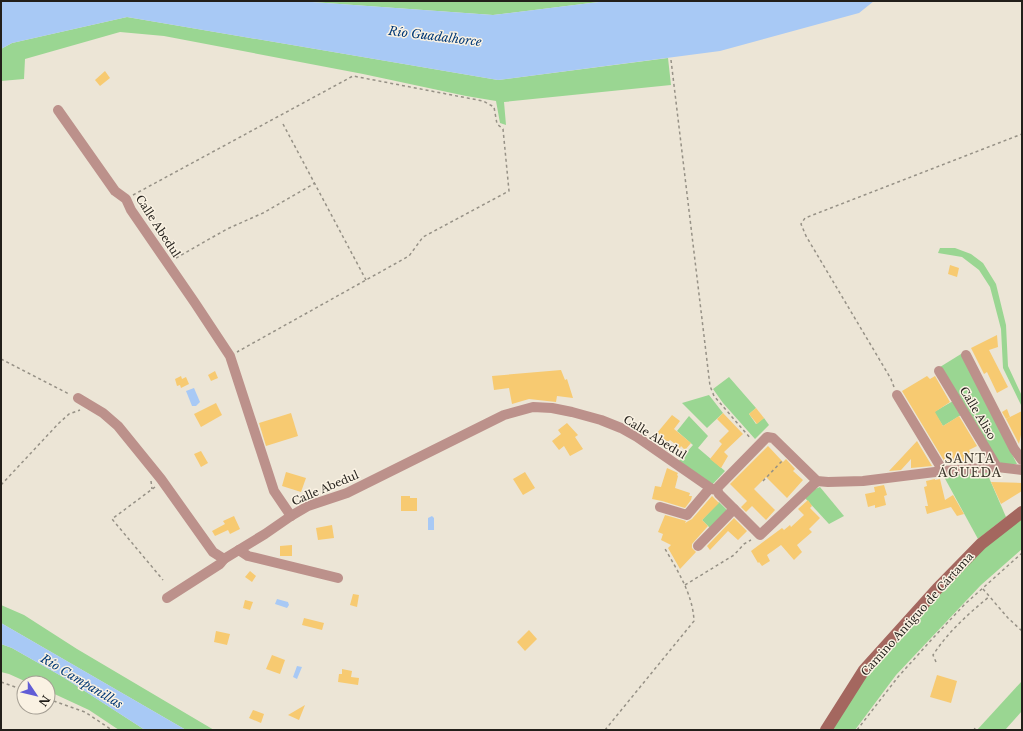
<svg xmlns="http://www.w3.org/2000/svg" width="1023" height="731" viewBox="0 0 1023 731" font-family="'Libre Baskerville',serif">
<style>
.green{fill:#9ad692}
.water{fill:#a8c9f5}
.building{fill:#f7ca71}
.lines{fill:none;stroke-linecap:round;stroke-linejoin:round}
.path{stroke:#969186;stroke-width:1.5;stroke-dasharray:3 3;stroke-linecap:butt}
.street{stroke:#bc918b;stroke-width:10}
.secondary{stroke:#a4675f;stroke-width:12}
.labels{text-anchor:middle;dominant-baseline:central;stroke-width:3;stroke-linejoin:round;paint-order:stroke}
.street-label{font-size:11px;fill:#221f1a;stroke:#faf2e3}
.water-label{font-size:12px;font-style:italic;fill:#003876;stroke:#faf2e3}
.neighbourhood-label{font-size:12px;letter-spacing:1px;fill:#3e382d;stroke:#faf2e3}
</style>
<rect width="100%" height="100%" fill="#ece5d6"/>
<!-- green -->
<g class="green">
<polygon points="298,1 607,1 493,15"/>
<polygon points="127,17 498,80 668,58 671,85 504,102 506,125 500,123 496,101 466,96 363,74 164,36 120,32 25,59 24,79 1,81 1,49 12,43"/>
<polygon points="940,248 955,248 971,254 983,263 996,284 1006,325 1008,366 1022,396 1022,407 1003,368 1001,329 990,287 979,270 962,257 938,253"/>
<polygon points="961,354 1017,464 1002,464 998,461 940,367"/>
<polygon points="729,377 756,408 749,414 756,424 764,418 769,425 755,439 723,403 713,389"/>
<polygon points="709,395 723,413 707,428 682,403"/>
<polygon points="953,401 961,415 943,426 934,412"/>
<polygon points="689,416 708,436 698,448 725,471 712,485 678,462 693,445 677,431"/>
<polygon points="987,473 1006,517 978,539 943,475"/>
<polygon points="820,487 844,516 829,524 805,498 815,489"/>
<polygon points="719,502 728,511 711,529 702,520"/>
<polygon points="1022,517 1022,549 981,585 896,675 855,730 830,730 869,672 980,551"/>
<polygon points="1,605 24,615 77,649 214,730 186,730 1,623"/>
<polygon points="1,644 12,648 63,677 145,730 119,730 89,710 48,691 48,683 29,683 9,674 1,672"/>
<polygon points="1022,681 1022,711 1005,730 977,730"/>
</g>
<!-- water -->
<g class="water">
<polygon points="1,1 298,1 493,15 607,1 874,1 859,13 720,51 498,80 127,17 12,43 1,49"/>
<polygon points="194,388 200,402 196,406 192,406 186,391"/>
<polygon points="432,516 434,518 434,530 428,530 428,518"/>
<polygon points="277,599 288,602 289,605 287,608 275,604"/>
<polygon points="1,623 186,730 145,730 63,677 12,648 1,644"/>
<polygon points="297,666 302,667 297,679 293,677"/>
</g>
<!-- building -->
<g class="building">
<polygon points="105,71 110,78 100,86 95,80"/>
<polygon points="950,265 959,268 957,277 948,274"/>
<polygon points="997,335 998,347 989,350 1008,387 997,393 987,372 984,374 971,348"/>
<polygon points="561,370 565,380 567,379 573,398 557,396 556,402 529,399 512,404 509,388 494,390 492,376"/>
<polygon points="215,371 218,378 211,381 208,375"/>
<polygon points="181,376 182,379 186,377 189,384 181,388 180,385 177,386 175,379"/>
<polygon points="927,376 930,379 935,376 950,402 935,412 943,426 959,416 977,446 969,450 973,457 966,461 946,464 902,391"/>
<polygon points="216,403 222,415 201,427 194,414"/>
<polygon points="756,408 764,418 757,424 749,414"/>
<polygon points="1007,409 1010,417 1006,419 1002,412"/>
<polygon points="1022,411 1022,430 1019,444 1006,419"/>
<polygon points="291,413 298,436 266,446 259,423"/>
<polygon points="723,413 743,434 724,452 728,456 721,468 710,459 722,444 719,441 729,431 717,419"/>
<polygon points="672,415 680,421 674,429 691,443 685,450 681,446 680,448 670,440 668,442 657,433"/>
<polygon points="567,423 578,435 575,437 583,449 570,456 564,446 559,450 552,441 561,434 558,430"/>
<polygon points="917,441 932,466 911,468 911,459 901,470 889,471"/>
<polygon points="768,446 783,462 786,459 795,469 793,471 803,480 787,498 766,477 754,489 775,510 766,520 752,506 746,512 741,507 747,501 730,484"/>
<polygon points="201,451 208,463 201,467 194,454"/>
<polygon points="667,468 678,473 677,475 678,476 675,488 690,493 689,496 692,496 691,500 685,508 662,501 652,499 655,486 661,487"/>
<polygon points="286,472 306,478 301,492 282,486"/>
<polygon points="525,472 535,488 523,495 513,479"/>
<polygon points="935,479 935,480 940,479 945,500 953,495 964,514 957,516 951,507 927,514 925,506 928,506 924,487 927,486 926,481"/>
<polygon points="991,482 1022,483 1022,491 1001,504"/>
<polygon points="884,485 887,495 884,496 886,505 875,508 875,505 868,507 865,494 875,492 874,487"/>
<polygon points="401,496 410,496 410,498 417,498 417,511 401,511"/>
<polygon points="712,496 719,503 702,520 708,526 692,544 692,548 696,552 680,569 668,548 671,545 661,540 663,534 658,532 665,515 686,521 685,523 692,519"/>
<polygon points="808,500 812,506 810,508 820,518 809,529 812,532 797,545 802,552 794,560 781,545 767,555 770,561 762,566 759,562 758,563 751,551 782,528 784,530 790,525 791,527 804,515 798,509"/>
<polygon points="234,516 240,529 230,534 228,530 215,536 212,531 225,524 223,521"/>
<polygon points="734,518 747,531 738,540 728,531 710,550 707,546"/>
<polygon points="332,525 334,538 318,540 316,528"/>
<polygon points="292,545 292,556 280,556 280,546"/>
<polygon points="250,571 256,576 252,582 245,577"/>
<polygon points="353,594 359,595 357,607 350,605"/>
<polygon points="245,600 253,602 250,610 243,608"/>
<polygon points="304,618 324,623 322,630 302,625"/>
<polygon points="529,630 537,639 525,651 517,642"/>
<polygon points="216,631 230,634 227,645 214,642"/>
<polygon points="272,655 285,660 280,674 266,669"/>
<polygon points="342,669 352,671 351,677 359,678 358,685 338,682 339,674 342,674"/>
<polygon points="937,675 957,681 951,703 930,697"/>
<polygon points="305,705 299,720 288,715"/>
<polygon points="253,710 264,714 261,723 249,718"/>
</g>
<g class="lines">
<!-- path -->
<g class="path">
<polyline points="671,60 710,386 714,396 751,439"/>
<polyline points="283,124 366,280"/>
<polyline points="133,195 353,76 483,101 494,107 497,124 503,129 509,191 423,237 409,256 237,352"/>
<polyline points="176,258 227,229 263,213 315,183"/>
<polyline points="1,359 69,394"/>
<polyline points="894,387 891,379 806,236 801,224 805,218 1022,134"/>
<polyline points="151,481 152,489"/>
<polyline points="763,481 782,461"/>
<polyline points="1,485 59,423 69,414 80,410"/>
<polyline points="155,487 112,519 163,580"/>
<polyline points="685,585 734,555 744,544 751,540"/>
<polyline points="983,589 1008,618 1022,631"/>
<path d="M936 662 933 655C948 632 968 614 990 596"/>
<polyline points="1,682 24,690"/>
<polyline points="48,699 85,712 112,730"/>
<path d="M605 730 694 621C693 594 677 570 664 547"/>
<polyline points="857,730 898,677 934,637 965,604 1022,553"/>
<polyline points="974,730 975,728"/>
</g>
<!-- street -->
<g class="street">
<polyline points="58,110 115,191 126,199 131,210 195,303 230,356 274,491 291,516"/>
<polyline points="966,355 1014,449 1022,460"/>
<polyline points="939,371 997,467"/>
<polyline points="897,395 943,471"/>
<polyline points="78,398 103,413 118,426 161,479 213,552 224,559"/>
<polyline points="717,490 718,487 767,437 773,438 817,481 828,482 863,481 943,471 997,467 1022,470"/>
<polyline points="660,507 687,515 710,488"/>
<polyline points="698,546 734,509"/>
<polyline points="239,550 248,556 338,578"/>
<polyline points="167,598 220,564 224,559 265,534 291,516 308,506 347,493 504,415 533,407 552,408 572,412 601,420 621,428 637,437 712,489 717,490 719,494 760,535 817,481"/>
</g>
<!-- secondary -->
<polyline class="secondary" points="826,730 864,670 937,589 981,544 1022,512"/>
</g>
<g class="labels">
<!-- street labels -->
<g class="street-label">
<text transform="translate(158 226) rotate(57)">Calle Abedul</text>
<text transform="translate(978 413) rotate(59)">Calle Aliso</text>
<text transform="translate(655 437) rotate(32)">Calle Abedul</text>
<text transform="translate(325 488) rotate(-23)">Calle Abedul</text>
<text transform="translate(917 614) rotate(-48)">Camino Antiguo de Cártama</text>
</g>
<!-- water labels -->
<g class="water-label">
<text transform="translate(435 36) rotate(7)">Río Guadalhorce</text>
<text transform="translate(82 681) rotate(31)">Río Campanillas</text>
</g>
<!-- neighbourhood labels -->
<g class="neighbourhood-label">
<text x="970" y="458">SANTA<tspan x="970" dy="14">ÁGUEDA</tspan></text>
</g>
</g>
<!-- border -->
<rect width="1023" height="731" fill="none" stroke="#221f1a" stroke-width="4"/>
<!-- north arrow -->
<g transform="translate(36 695) rotate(125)"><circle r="19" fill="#faf2e3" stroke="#a49e93"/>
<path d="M0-3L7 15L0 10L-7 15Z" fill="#615dd6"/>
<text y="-6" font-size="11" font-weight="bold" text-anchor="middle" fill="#221f1a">N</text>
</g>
</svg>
